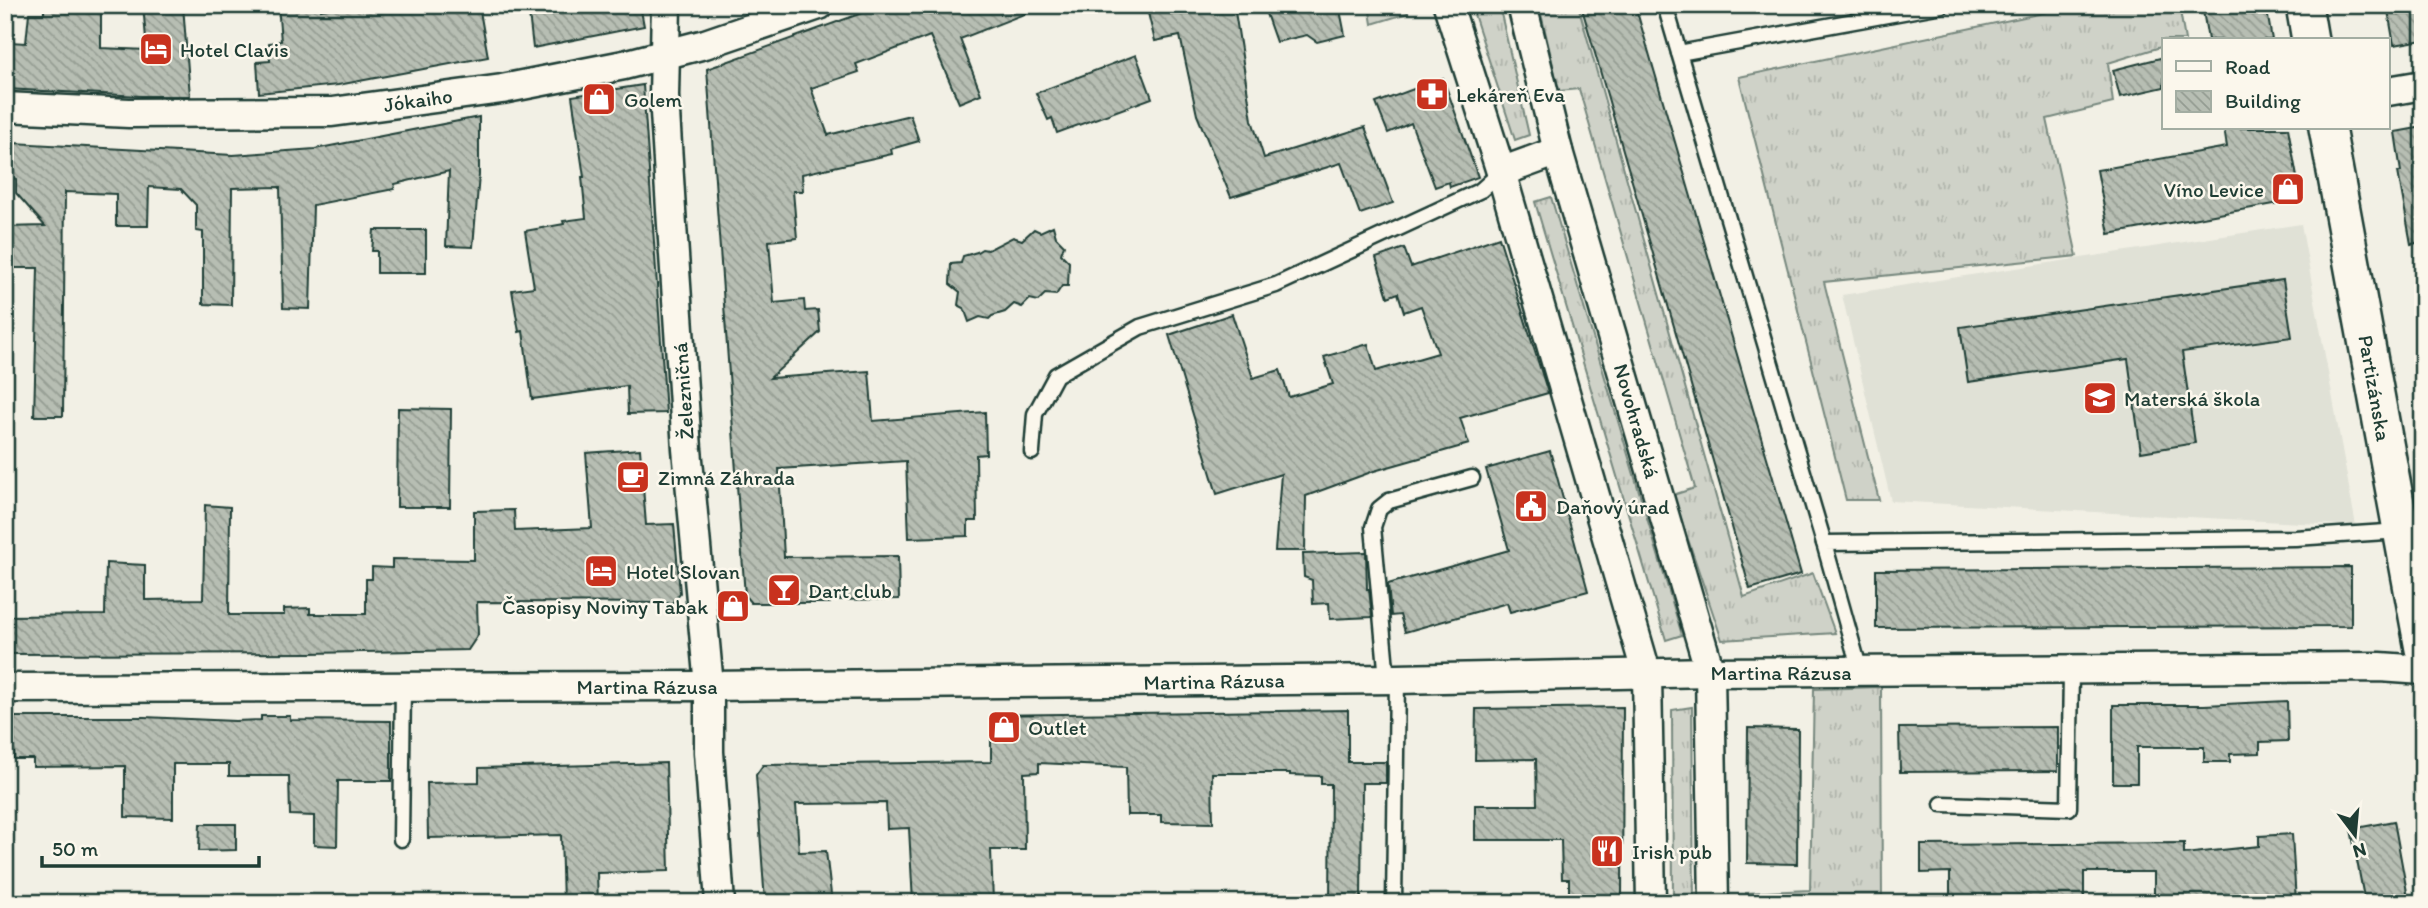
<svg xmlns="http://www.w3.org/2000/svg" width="2428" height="908" viewBox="0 0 2428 908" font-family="Itim,sans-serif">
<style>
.built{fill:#e0e1d6}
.grass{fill:url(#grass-tufts);stroke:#77887e;stroke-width:2}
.building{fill:url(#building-back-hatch);stroke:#1f3d34;stroke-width:2}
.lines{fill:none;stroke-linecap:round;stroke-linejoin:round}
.service-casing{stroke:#1f3d34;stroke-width:19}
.minor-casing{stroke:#1f3d34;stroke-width:33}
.tertiary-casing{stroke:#1f3d34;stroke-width:40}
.service{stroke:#fbf7ec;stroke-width:14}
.minor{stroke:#fbf7ec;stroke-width:28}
.tertiary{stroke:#fbf7ec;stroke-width:35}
.labels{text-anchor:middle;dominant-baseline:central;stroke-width:5;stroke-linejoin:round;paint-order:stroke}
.poi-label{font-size:21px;fill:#1f3d34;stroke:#fbf7ec;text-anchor:start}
.street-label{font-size:21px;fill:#1f3d34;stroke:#fbf7ec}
</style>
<defs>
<pattern id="grass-tufts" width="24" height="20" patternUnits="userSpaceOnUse" patternTransform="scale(1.75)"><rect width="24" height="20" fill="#cfd2c8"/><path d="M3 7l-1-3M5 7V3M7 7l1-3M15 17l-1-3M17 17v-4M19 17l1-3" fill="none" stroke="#b1b5ac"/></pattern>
<pattern id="building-back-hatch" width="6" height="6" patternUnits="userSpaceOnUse" patternTransform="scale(1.75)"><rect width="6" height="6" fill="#b7beb3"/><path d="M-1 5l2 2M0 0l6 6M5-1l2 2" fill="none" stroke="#949c92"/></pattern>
</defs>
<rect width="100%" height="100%" fill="#f2f0e5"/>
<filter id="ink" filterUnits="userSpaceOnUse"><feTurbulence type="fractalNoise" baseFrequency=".0143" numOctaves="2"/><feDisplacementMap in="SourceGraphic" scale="14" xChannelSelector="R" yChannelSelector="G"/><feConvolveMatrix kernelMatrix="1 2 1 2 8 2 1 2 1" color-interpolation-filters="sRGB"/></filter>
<g filter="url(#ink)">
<!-- built -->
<polygon class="built" points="2301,224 2356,526 1891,501 1842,295"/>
<!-- grass -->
<g class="grass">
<polygon points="1369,5 1405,5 1408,13 1372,24"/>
<polygon points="1471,5 1499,5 1529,135 1515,140"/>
<polygon points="1539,5 1578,5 1744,597 1813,573 1835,633 1722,640 1673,495 1695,488 1579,89 1559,91"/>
<polygon points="2081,5 2179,5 2185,40 2164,40 2164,46 2108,63 2113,103 2047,119 2077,256 1824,282 1879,500 1846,500 1739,77"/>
<polygon points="1551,197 1682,635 1666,640 1535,202"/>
<polygon points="1881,687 1882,903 1746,903 1746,893 1810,890 1814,689"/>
<polygon points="1692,707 1694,903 1673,903 1672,710"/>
</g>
<!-- building -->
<g class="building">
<polygon points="44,5 88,5 89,13 101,12 101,48 147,50 143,5 183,5 190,96 141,96 5,89 5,51 8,51 10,42 26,43 29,13 44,13"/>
<polygon points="278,5 321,5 321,10 345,5 479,5 488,57 338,85 259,93 257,62 270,61 269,43 281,41"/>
<polygon points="528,5 640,5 644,26 533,48"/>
<polygon points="884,5 1042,5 1042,7 960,39 981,94 959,103 930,36 856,64 859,72 811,88 828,135 910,115 919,141 891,149 892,154 802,174 803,191 793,191 797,238 769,241 774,303 804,300 805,311 818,310 820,332 770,378 869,371 873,421 985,412 986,454 976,455 977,521 968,521 968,536 909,538 906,461 779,469 784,557 898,556 899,599 830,600 830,603 751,603 745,596 707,69"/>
<polygon points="1146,5 1234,5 1252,120 1264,158 1365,127 1393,203 1360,214 1341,163 1231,197 1197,115 1180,36 1155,41"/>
<polygon points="1263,5 1339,5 1345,35 1317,42 1307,35 1276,42"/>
<polygon points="1581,5 1635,5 1801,574 1750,589"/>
<polygon points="2202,5 2266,5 2272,40 2208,40"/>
<polygon points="2387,5 2423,5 2423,40 2394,45"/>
<polygon points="1136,55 1152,98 1057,133 1052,118 1048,120 1036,93"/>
<polygon points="2164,57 2164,87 2120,97 2113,70"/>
<polygon points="1443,78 1478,177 1450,187 1449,182 1435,187 1411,123 1388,133 1376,103"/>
<polygon points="643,85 666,413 628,414 627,386 532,399 523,331 519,332 512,290 534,287 525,231 564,224 563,221 586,218 582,177 584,177 572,96"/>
<polygon points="479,117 479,175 473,247 446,246 449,171 395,184 394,189 313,205 310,309 283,308 280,187 232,188 231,305 203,304 203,232 196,231 196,205 181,189 149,187 148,226 116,226 116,194 65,192 63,416 34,416 38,268 5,268 5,227 45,226 16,193 16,179 12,178 14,143 233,155 315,149"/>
<polygon points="2423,127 2423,242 2411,244 2398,172 2401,172 2395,132"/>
<polygon points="2224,128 2288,128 2301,199 2109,234 2097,170 2227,147"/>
<polygon points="1053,226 1056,237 1064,245 1061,254 1069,262 1068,286 1062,286 1056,295 1045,294 1038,301 1030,299 1022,307 1014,304 1005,312 992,316 989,319 980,317 969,322 964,308 958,305 960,292 950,284 951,264 961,263 963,256 977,252 982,249 988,250 1013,237 1022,240 1034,229 1040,232"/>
<polygon points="374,230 426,230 426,273 377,273 377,251 372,251"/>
<polygon points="1499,237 1548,393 1460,418 1469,444 1374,471 1306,496 1305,551 1275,551 1281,474 1217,494 1169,335 1232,314 1253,378 1280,370 1289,397 1333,384 1324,357 1368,344 1376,371 1438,353 1421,306 1404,312 1398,293 1388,297 1376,258 1404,248 1411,267"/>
<polygon points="2283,280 2292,337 2182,352 2195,443 2141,452 2128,359 1968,382 1960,327"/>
<polygon points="398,408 451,409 450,507 397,507"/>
<polygon points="640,449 646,525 674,524 680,593 672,603 477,602 478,635 468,650 311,653 5,654 5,616 105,615 106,563 145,565 145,600 203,599 205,505 230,507 229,615 284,615 284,609 310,608 310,614 366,614 366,579 372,579 372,567 392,568 392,559 474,560 474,511 514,510 515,531 592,528 586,453"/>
<polygon points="1550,451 1588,591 1510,612 1507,603 1405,632 1400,615 1391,616 1388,584 1509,550 1486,469"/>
<polygon points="1366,552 1367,589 1369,589 1372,617 1330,619 1329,603 1313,604 1312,580 1304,577 1303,554"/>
<polygon points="2351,567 2351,626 1876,628 1876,570"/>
<polygon points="2287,701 2288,741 2260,742 2260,753 2230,754 2230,762 2204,762 2204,747 2137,747 2137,783 2113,783 2113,705 2204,705"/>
<polygon points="1623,707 1622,900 1569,902 1569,879 1562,879 1561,840 1475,840 1475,805 1537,805 1536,759 1475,760 1476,709"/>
<polygon points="1348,710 1348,762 1386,762 1386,783 1362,783 1361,903 1330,903 1331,784 1321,784 1321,776 1290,775 1290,773 1212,773 1213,823 1161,822 1161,815 1127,815 1126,767 1039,763 1039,772 1024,773 1025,850 991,850 993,901 913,903 909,828 887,829 886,803 796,804 799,852 826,851 832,903 765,903 756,775 763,765 991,762 991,723 998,715"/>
<polygon points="261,716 290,716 290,720 391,721 391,781 338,781 337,846 314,845 314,816 290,815 289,776 229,776 229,764 173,764 173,818 125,817 125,766 33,767 33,759 14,759 14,752 5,752 5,717 144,717 235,721 261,720"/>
<polygon points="2058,727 2058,771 1900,772 1899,728"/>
<polygon points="1748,728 1798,729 1797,864 1747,863"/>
<polygon points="666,763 669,871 597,873 598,903 563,903 561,835 428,838 427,783 479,782 479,768"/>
<polygon points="2394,821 2409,903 2365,903 2351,829"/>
<polygon points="200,824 236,824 236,850 199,851"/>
<polygon points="2292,834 2296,903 2154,903 2154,872 2084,872 2084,903 2027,903 2027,901 1950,903 1950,872 1921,873 1921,845 2184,843 2184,854 2259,846 2259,836"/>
</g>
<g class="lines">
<!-- service casing -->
<g class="service-casing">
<g id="service">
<polyline points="1665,5 1679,53"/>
<polyline points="1032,452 1035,414 1056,375 1140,327 1276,285 1481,190 1501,172"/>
<polyline points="1824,543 1679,53 1942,5"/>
<polyline points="1860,671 1824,543 2295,538 2401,531"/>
<polyline points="1387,679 1373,527 1379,509 1389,501 1472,478"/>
<polyline points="1942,804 2069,808 2071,671"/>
<polyline points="401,839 403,686"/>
<polyline points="1394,903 1397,679"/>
</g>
</g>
<!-- minor casing -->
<g class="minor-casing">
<g id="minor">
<polyline points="666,5 664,96 671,210 687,449 709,686 709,752 720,903"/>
<polyline points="1448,5 1501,172 1647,675 1651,903"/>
<polyline points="1522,5 1558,151 1710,672 1714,903"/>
<polyline points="2388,91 2423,85"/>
<polyline points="5,107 129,113 332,112 502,89 624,65 705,44 819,5"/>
<polyline points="1501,172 1558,151"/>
<polyline points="5,688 709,686 1397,679 1710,672 2380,667 2423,670"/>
</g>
</g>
<!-- tertiary casing -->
<g class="tertiary-casing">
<g id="tertiary">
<polyline points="2304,5 2310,40"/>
<polyline points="2327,128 2423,649"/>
</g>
</g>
<!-- service -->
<use href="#service" class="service"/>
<!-- minor -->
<use href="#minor" class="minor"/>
<!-- tertiary -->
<use href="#tertiary" class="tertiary"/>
</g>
</g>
<!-- icons -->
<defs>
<g id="hotel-square" transform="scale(1.75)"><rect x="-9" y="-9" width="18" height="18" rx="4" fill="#c8321e" stroke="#fbf7ec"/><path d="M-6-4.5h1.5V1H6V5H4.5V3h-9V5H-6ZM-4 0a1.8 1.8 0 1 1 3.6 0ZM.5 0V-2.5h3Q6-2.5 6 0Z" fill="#fff"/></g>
<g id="pharmacy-square" transform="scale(1.75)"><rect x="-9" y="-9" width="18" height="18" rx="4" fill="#c8321e" stroke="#fbf7ec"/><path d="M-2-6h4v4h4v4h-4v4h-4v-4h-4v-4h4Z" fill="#fff"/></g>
<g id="shop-square" transform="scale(1.75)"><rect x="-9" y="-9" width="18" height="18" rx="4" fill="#c8321e" stroke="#fbf7ec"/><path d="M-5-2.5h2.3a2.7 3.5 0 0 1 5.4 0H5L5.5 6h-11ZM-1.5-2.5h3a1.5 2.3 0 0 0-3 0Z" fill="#fff"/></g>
<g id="school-square" transform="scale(1.75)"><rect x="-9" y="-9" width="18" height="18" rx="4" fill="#c8321e" stroke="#fbf7ec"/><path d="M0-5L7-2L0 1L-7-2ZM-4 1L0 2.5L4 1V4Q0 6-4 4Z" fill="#fff"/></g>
<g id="cafe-square" transform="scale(1.75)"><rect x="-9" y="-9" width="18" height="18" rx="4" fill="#c8321e" stroke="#fbf7ec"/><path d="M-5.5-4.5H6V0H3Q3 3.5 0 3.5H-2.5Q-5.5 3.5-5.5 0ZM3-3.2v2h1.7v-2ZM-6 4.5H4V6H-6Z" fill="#fff"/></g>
<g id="civic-square" transform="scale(1.75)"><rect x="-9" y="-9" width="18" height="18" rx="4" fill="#c8321e" stroke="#fbf7ec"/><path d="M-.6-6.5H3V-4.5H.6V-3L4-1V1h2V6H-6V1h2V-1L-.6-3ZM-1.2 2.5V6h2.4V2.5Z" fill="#fff"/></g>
<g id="bar-square" transform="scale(1.75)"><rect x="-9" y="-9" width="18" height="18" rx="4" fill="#c8321e" stroke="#fbf7ec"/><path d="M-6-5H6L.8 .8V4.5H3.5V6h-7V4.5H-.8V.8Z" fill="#fff"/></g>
<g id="restaurant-square" transform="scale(1.75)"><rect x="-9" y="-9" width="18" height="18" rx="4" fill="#c8321e" stroke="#fbf7ec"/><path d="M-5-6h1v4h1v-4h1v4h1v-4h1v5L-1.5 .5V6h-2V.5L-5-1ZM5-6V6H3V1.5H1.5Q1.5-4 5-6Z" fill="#fff"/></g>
</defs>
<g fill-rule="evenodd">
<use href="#hotel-square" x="156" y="49"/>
<use href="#pharmacy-square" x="1432" y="94"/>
<use href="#shop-square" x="599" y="99"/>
<use href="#shop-square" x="2288" y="189"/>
<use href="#school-square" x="2100" y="398"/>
<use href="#cafe-square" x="633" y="477"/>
<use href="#civic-square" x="1531" y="506"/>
<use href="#hotel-square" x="601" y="571"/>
<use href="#bar-square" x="784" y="590"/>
<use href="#shop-square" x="733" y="606"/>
<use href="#shop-square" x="1004" y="727"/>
<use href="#restaurant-square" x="1607" y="851"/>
</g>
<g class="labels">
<!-- poi labels -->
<g class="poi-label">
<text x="180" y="49">Hotel Clavis</text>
<text x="1456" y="94">Lekáreň Eva</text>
<text x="624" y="99">Golem</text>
<text x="2264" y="189" text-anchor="end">Víno Levice</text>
<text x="2124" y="398">Materská škola</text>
<text x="658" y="477">Zimná Záhrada</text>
<text x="1556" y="506">Daňový úrad</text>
<text x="626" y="571">Hotel Slovan</text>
<text x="808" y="590">Dart club</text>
<text x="708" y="606" text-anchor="end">Časopisy Noviny Tabak</text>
<text x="1028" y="727">Outlet</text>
<text x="1632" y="851">Irish pub</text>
</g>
<!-- street labels -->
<g class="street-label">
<text transform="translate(418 100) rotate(-8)">Jókaiho</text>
<text transform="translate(2375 388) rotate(80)">Partizánska</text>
<text transform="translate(683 391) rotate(-94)">Železničná</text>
<text transform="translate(1637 421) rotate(74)">Novohradská</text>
<text x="1781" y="672">Martina Rázusa</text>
<text transform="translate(1214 681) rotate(-1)">Martina Rázusa</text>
<text x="647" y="686">Martina Rázusa</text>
</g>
</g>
<!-- margin -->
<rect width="2428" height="908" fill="none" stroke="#fbf7ec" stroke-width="28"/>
<rect x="14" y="14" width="2400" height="880" fill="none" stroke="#1f3d34" stroke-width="2.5" filter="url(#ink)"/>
<!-- legend -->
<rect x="2162" y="38" width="228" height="91" fill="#fbf7ec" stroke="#a3ada2" stroke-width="2"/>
<rect x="2176" y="61" width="35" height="10" fill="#fbf7ec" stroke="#a3ada2" stroke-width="2"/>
<text x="2225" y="74" font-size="21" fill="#1f3d34">Road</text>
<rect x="2176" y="91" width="35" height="21" fill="url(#building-back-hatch)" stroke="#a3ada2" stroke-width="2"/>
<text x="2225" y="108" font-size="21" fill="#1f3d34">Building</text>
<!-- north arrow -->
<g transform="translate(2355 835) rotate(164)" stroke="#fbf7ec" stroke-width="5" paint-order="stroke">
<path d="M0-5L12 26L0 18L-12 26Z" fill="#1f3d34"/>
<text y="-10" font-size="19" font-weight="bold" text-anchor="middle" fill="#1f3d34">N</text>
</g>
<!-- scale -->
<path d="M42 856v10h217v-10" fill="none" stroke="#1f3d34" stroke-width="3.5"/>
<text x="52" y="856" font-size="21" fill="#1f3d34" stroke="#fbf7ec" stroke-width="5" paint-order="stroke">50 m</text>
</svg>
